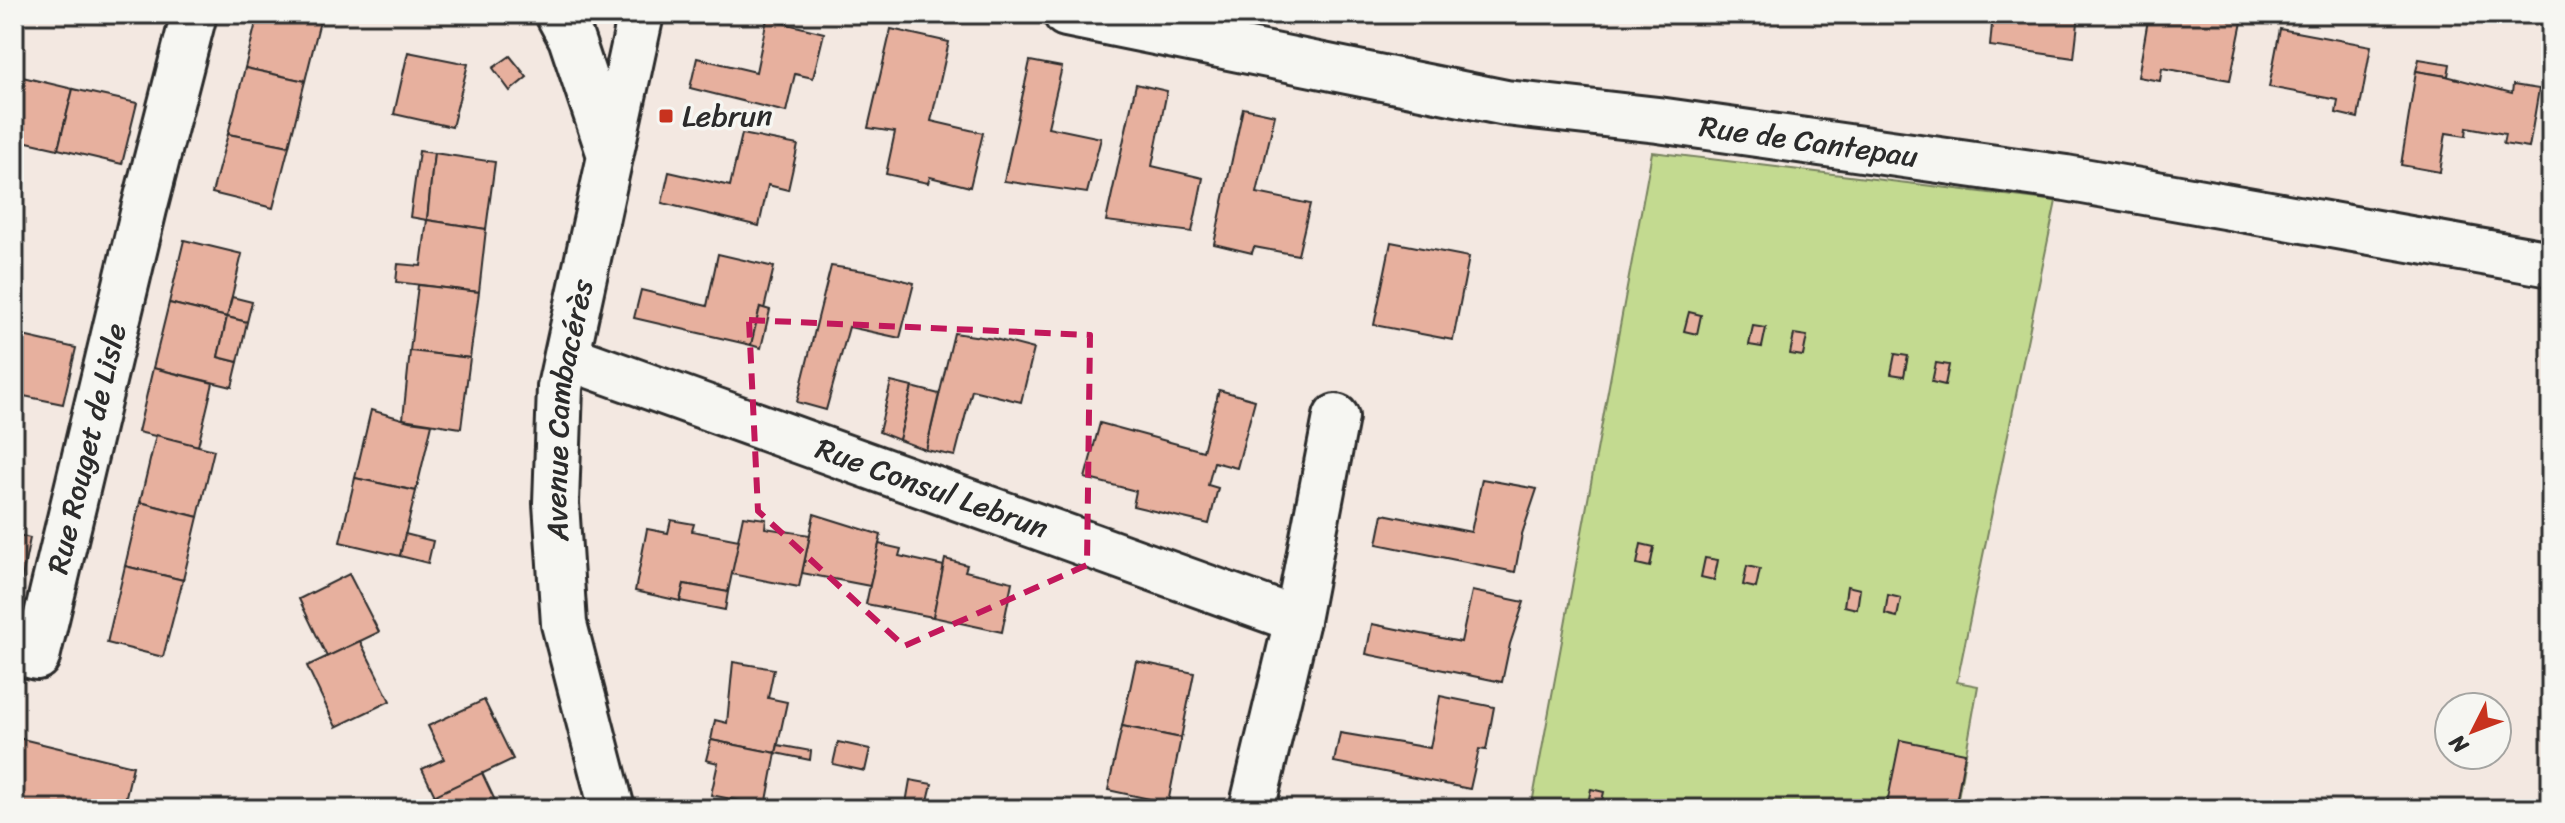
<svg xmlns="http://www.w3.org/2000/svg" width="2565" height="823" viewBox="0 0 2565 823" font-family="Sriracha,sans-serif">
<style>
.green{fill:#c3da90;stroke:#77825e;stroke-width:2}
.building{fill:#e7b09e;stroke:#2b2b2b;stroke-width:2}
.lines{fill:none;stroke-linecap:round;stroke-linejoin:round}
.minor-casing{stroke:#2b2b2b;stroke-width:50}
.minor{stroke:#f6f6f2;stroke-width:44}
.marked{fill:none;stroke:#c2185b;stroke-width:6;stroke-dasharray:16 10;stroke-linejoin:round}
.poi-dot{fill:#c8321e;stroke:#f6f6f2;stroke-width:3}
.labels{text-anchor:middle;dominant-baseline:central;stroke-width:7;stroke-linejoin:round;paint-order:stroke}
.poi-label{font-size:30px;fill:#2b2b2b;stroke:#f6f6f2;text-anchor:start}
.street-label{font-size:30px;fill:#2b2b2b;stroke:#f6f6f2}
</style>
<rect width="100%" height="100%" fill="#f3e8e1"/>
<filter id="ink" filterUnits="userSpaceOnUse"><feTurbulence type="fractalNoise" baseFrequency=".0125" numOctaves="2"/><feDisplacementMap in="SourceGraphic" scale="16" xChannelSelector="R" yChannelSelector="G"/><feConvolveMatrix kernelMatrix="1 2 1 2 8 2 1 2 1" color-interpolation-filters="sRGB"/></filter>
<g filter="url(#ink)">
<!-- green -->
<polygon class="green" points="1652,152 2056,201 1957,682 1978,686 1956,809 1893,809 1868,804 1867,809 1531,809"/>
<!-- building -->
<g class="building">
<polygon points="258,14 307,14 321,17 305,81 245,68"/>
<polygon points="1993,14 2079,14 2074,58 1990,46"/>
<polygon points="2149,14 2201,14 2242,22 2230,80 2162,68 2160,81 2138,77"/>
<polygon points="767,19 824,33 813,78 795,74 786,112 690,88 697,58 756,72"/>
<polygon points="891,29 949,42 931,121 983,133 970,187 930,177 928,183 886,174 895,132 868,128"/>
<polygon points="2280,29 2371,46 2358,118 2336,113 2338,100 2269,87"/>
<polygon points="408,52 468,64 452,127 394,114"/>
<polygon points="510,56 527,77 510,91 493,68"/>
<polygon points="2419,59 2450,64 2448,76 2416,71"/>
<polygon points="1030,61 1062,67 1048,127 1101,138 1087,193 1004,181"/>
<polygon points="245,68 305,81 289,146 228,134"/>
<polygon points="2416,71 2446,76 2512,93 2513,85 2539,89 2529,148 2503,144 2505,134 2467,127 2466,136 2446,133 2440,172 2401,165"/>
<polygon points="14,75 73,89 58,149 14,139"/>
<polygon points="1136,84 1167,91 1152,166 1203,178 1192,232 1106,221"/>
<polygon points="73,89 137,103 122,164 58,149"/>
<polygon points="1243,108 1275,115 1257,193 1310,204 1298,255 1254,247 1252,253 1214,244"/>
<polygon points="228,134 289,146 273,208 212,193"/>
<polygon points="742,134 798,145 788,190 768,185 759,226 662,203 669,172 730,186"/>
<polygon points="419,151 434,153 427,220 410,217"/>
<polygon points="434,153 495,162 486,229 427,220"/>
<polygon points="427,220 486,229 479,292 396,282 398,264 421,266"/>
<polygon points="184,240 242,254 227,317 169,303"/>
<polygon points="1391,242 1469,257 1453,340 1374,325"/>
<polygon points="718,254 774,267 764,309 760,307 751,345 634,318 641,290 707,306"/>
<polygon points="831,266 871,272 914,283 900,338 849,327 826,410 797,402"/>
<polygon points="418,285 479,292 470,358 410,351"/>
<polygon points="232,297 252,302 247,322 227,317"/>
<polygon points="169,303 227,317 218,357 238,362 232,387 153,368"/>
<polygon points="760,307 770,310 761,348 751,345"/>
<polygon points="1689,312 1701,315 1697,334 1684,331"/>
<polygon points="227,317 247,322 238,362 218,357"/>
<polygon points="1753,326 1766,328 1762,347 1749,345"/>
<polygon points="954,333 995,339 1034,349 1021,402 972,390 955,456 926,450"/>
<polygon points="14,334 76,348 63,404 14,394"/>
<polygon points="1794,334 1807,336 1803,356 1790,354"/>
<polygon points="410,351 470,358 461,428 403,419"/>
<polygon points="1895,354 1908,356 1904,376 1891,374"/>
<polygon points="1936,363 1949,365 1945,385 1932,382"/>
<polygon points="153,368 213,383 198,446 138,432"/>
<polygon points="891,382 912,387 899,440 879,432"/>
<polygon points="912,387 939,394 926,450 899,440"/>
<polygon points="1219,390 1255,400 1237,468 1214,462 1208,485 1218,488 1209,524 1133,506 1136,491 1085,478 1100,423 1203,451"/>
<polygon points="371,410 409,421 432,424 416,491 355,478"/>
<polygon points="156,435 214,450 198,517 140,502"/>
<polygon points="355,478 416,491 400,556 340,542"/>
<polygon points="1482,479 1537,489 1522,534 1515,572 1377,544 1383,514 1471,532"/>
<polygon points="140,502 198,517 183,580 125,566"/>
<polygon points="814,514 881,535 870,586 802,573"/>
<polygon points="743,516 766,519 765,528 810,535 799,587 731,574"/>
<polygon points="671,520 694,524 692,531 739,540 728,592 684,584 680,601 635,591 647,529 668,533"/>
<polygon points="14,534 30,538 18,598 14,597"/>
<polygon points="405,534 433,541 428,563 400,556"/>
<polygon points="879,544 901,549 899,556 944,566 933,617 866,604"/>
<polygon points="1641,544 1654,547 1650,567 1637,564"/>
<polygon points="1705,558 1718,560 1714,580 1701,577"/>
<polygon points="945,559 967,565 965,571 1012,582 1002,632 933,617"/>
<polygon points="125,566 183,580 163,657 107,643"/>
<polygon points="1747,566 1760,569 1756,588 1743,585"/>
<polygon points="349,574 379,632 327,657 299,599"/>
<polygon points="684,584 728,592 725,610 680,601"/>
<polygon points="1847,586 1860,589 1857,609 1844,606"/>
<polygon points="1472,591 1524,602 1510,644 1502,682 1366,654 1372,624 1461,642"/>
<polygon points="1888,595 1901,598 1897,617 1885,614"/>
<polygon points="360,641 390,701 336,727 307,666"/>
<polygon points="1136,661 1194,673 1181,738 1122,726"/>
<polygon points="733,662 774,669 768,698 787,702 776,753 711,740 715,720 727,723"/>
<polygon points="1440,696 1494,707 1486,750 1479,749 1470,789 1334,762 1340,733 1430,748"/>
<polygon points="484,700 513,759 435,796 422,769 444,759 428,726"/>
<polygon points="1122,726 1181,738 1168,803 1108,790"/>
<polygon points="14,737 133,766 123,809 32,809 14,805"/>
<polygon points="711,740 776,753 766,806 711,795 718,763 706,760"/>
<polygon points="1900,740 1965,753 1955,809 1886,809"/>
<polygon points="838,742 870,749 865,771 833,764"/>
<polygon points="778,745 811,751 810,760 776,753"/>
<polygon points="482,773 499,809 431,809 427,799"/>
<polygon points="910,780 932,784 926,809 905,809"/>
<polygon points="1591,789 1604,792 1600,809 1587,808"/>
<polygon points="728,799 766,806 780,809 725,809"/>
<polygon points="1656,803 1669,805 1668,809 1654,809"/>
</g>
<g class="lines">
<!-- minor casing -->
<g class="minor-casing">
<g id="minor">
<polyline points="558,14 571,38 609,152"/>
<path id="s1" d="M1066 14 1506 103 1658 120 2066 178 2551 264"/>
<path id="s2" d="M567 357 1297 620 1252 809"/>
<polyline points="1297,620 1336,417"/>
<path id="s3" d="M14 651 37 657 144 209 194 14"/>
<path id="s4" d="M612 809 564 624 556 503 560 387 641 14"/>
</g>
</g>
<!-- minor -->
<use href="#minor" class="minor"/>
</g>
</g>
<!-- marked area -->
<path class="marked" d="M749 320 1090 335 1087 565 904 646 758 511Z"/>
<!-- markers -->
<rect class="poi-dot" x="658" y="108" width="16" height="16" rx="4"/>
<g class="labels">
<!-- poi labels -->
<g class="poi-label">
<text x="682" y="116">Lebrun</text>
</g>
<!-- street labels -->
<g class="street-label">
<text stroke="none"><textPath href="#s1" startOffset="754">Rue de Cantepau</textPath></text>
<text stroke="none"><textPath href="#s4" startOffset="406">Avenue Cambacérès</textPath></text>
<text stroke="none"><textPath href="#s3" startOffset="238">Rue Rouget de Lisle</textPath></text>
<text stroke="none"><textPath href="#s2" startOffset="388">Rue Consul Lebrun</textPath></text>
</g>
</g>
<!-- margin -->
<rect width="2565" height="823" fill="none" stroke="#f6f6f2" stroke-width="48"/>
<rect x="24" y="24" width="2517" height="775" fill="none" stroke="#2b2b2b" stroke-width="3" filter="url(#ink)"/>
<!-- north arrow -->
<g transform="translate(2473 731) rotate(228)"><circle r="38" fill="#f6f6f2" stroke="#a5a5a2" stroke-width="2"/>
<path d="M0-6L14 30L0 20L-14 30Z" fill="#c8321e"/>
<text y="-12" font-size="22" font-weight="bold" text-anchor="middle" fill="#2b2b2b">N</text>
</g>
</svg>
